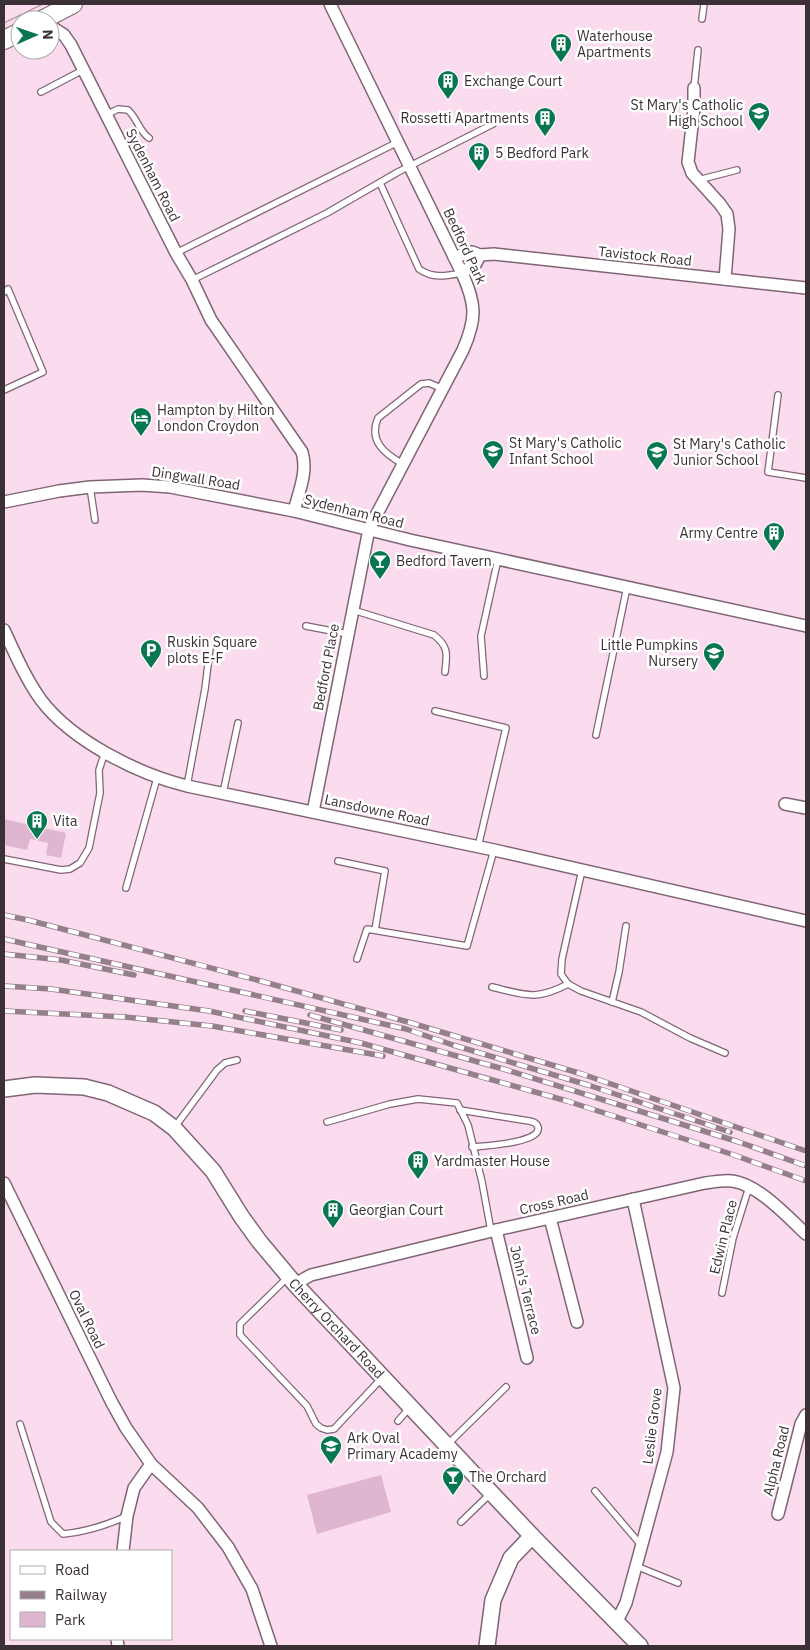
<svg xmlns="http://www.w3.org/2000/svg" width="810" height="1650" viewBox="0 0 810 1650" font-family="'IBM Plex Sans',sans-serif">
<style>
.green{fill:#dfb6cf}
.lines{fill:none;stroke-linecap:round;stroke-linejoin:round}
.lane-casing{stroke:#7f6575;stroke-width:8}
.street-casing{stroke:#7f6575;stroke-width:14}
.secondary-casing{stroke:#7f6575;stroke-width:18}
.primary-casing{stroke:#7f6575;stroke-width:20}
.lane{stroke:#fff;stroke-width:5.5}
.street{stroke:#fff;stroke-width:11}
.secondary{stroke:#fff;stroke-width:15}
.primary{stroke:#fff;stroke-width:18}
.tram{stroke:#947f8b;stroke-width:1}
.rail-casing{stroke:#947f8b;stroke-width:5.5}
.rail{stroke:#fff;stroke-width:4;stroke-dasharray:11;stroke-linecap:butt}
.labels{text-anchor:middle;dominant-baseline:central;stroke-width:5;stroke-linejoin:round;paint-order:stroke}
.poi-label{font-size:14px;fill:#3c3037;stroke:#fff;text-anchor:start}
.street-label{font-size:14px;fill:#3c3037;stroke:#fff}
</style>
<rect width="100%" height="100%" fill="#fbdbee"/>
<!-- green -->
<g class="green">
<polygon points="4,819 66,833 61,858 46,855 48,843 30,839 27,850 4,845"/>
<polygon points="381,1475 391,1512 317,1534 307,1495"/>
</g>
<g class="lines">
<!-- lane casing -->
<g class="lane-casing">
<g id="lane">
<polyline points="702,19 704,4"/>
<polyline points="694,88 698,50"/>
<polyline points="41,92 83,70"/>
<path d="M106 115 118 109 128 110C137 118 139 131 149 138"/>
<polyline points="698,180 737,170"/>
<path d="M380 183 419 269C433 279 446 276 462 273"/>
<polyline points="176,253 398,142"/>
<polyline points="192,280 327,213 398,172 493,124"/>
<polyline points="4,292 8,289 43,372 4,390"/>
<polyline points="778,395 768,472 806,478"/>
<path d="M403 464C385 454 368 441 378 418L421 384 429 383 443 389"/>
<polyline points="90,487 95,520"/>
<path d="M353 610 434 635C449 647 447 654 445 672"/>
<polyline points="306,626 348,634"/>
<polyline points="484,676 481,636 498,559"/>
<polyline points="435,711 506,728 478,847"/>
<polyline points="596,735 627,587"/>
<polyline points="187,786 205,689 210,648"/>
<polyline points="223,793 238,723"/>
<polyline points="4,859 61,870 70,869 80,863 89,848 100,793 99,770 105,752"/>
<polyline points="338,861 385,871 375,930"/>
<polyline points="582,870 562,959 561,974 568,984 581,991 641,1012 690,1038 725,1053"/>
<polyline points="126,888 157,778"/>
<polyline points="357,959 367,929 467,946 494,850"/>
<path d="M492 987C525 995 536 1001 568 984"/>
<polyline points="612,1002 619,972 626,926"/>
<path d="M460 1110 529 1121C534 1122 537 1123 538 1127 542 1143 483 1146 472 1147"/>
<polyline points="327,1122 390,1104 418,1099 457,1103 468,1125 482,1182 491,1231"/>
<polyline points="174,1128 217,1070 225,1063 237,1060"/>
<polyline points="287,1278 240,1324 240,1335 307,1406 316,1424 321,1428 327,1430 334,1429 382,1378"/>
<polyline points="722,1293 733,1238 749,1187"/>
<polyline points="398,1421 410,1407"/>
<path d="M20 1424 51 1522 63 1534C86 1532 107 1525 127 1516"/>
<polyline points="448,1444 506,1387"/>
<polyline points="595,1491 641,1545"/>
<polyline points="461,1522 491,1493"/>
<polyline points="636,1566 678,1583"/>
</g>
</g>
<!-- street casing -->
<g class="street-casing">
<g id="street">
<path d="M50 26 64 35 71 45 176 253 192 280 211 320 302 452C308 472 299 491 294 511"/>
<polyline points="694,88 694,108 688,162 692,173 720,204 727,214 729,229 725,279"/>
<polyline points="454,257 472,252 480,255 494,254 806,288"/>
<polyline points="462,273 476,263 480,255"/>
<polyline points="4,502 59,491 90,487 142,485 170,487 294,511 410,540 806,626"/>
<path d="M4 630C15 654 26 679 41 700 72 741 138 774 187 786L494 850 806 921"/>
<polyline points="785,804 806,808"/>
<path d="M313 812 369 529 463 350C477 318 476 304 462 273L330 4"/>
<polyline points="4,1183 111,1401 126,1428 151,1464"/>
<polyline points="550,1218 577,1322"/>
<polyline points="496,1230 527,1358"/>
<path d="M295 1284 311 1275 496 1230 705 1183C713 1182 723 1180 732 1181 758 1184 788 1217 806 1234"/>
<polyline points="778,1514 801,1424 806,1415"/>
<polyline points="123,1551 127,1516 134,1488 151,1464 198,1508 228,1547 252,1589 271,1646"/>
<polyline points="616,1623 626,1603 667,1452 674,1388 633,1199"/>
<polyline points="117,1639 118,1646"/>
</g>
</g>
<!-- secondary casing -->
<g class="secondary-casing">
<g id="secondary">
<path id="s1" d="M4 1089 35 1085 84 1087 108 1093 154 1113 174 1128 213 1171 241 1216 259 1241 295 1284 532 1536 640 1646"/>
<polyline points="487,1646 493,1600 511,1558 532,1536"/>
</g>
</g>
<!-- primary casing -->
<g class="primary-casing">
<g id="primary">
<polyline points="42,20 73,4"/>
<polyline points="4,40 20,32"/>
</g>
</g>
<!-- lane -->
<use href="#lane" class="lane"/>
<!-- street -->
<use href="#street" class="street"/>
<!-- secondary -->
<use href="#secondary" class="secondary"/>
<!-- primary -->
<use href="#primary" class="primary"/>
<!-- tram -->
<polyline class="tram" points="4,23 43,4"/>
<!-- rail casing -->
<g class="rail-casing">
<g id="rail">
<polyline points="4,915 28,920 257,980 408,1022 582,1074 806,1151"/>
<polyline points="4,939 406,1029 453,1045 588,1085 730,1132"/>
<polyline points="4,954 61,960 134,975"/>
<polyline points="4,986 51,989 209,1011 361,1043 567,1101 734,1155 806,1181"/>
<polyline points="4,1011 125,1017 212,1026 383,1056"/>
<polyline points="245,1011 341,1030"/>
<polyline points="310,1015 507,1070 739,1142 806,1166"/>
</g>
</g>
<!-- rail -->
<use href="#rail" class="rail"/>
</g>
<!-- icons -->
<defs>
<g id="building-pin" transform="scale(1.125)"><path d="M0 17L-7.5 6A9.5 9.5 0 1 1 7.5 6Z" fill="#087650" stroke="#fff"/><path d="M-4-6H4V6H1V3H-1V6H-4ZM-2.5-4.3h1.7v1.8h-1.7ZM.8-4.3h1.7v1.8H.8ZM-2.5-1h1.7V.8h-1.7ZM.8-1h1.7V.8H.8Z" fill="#fff"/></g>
<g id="school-pin" transform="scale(1.125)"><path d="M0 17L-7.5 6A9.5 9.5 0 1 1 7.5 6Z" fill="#087650" stroke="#fff"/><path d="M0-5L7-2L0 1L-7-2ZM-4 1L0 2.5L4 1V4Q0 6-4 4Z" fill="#fff"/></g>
<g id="hotel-pin" transform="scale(1.125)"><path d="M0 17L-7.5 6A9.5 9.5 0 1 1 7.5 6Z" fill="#087650" stroke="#fff"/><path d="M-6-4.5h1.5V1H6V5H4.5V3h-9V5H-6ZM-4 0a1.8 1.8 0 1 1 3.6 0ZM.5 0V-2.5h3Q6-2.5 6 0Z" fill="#fff"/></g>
<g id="bar-pin" transform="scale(1.125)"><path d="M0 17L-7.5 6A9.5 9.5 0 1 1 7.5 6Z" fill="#087650" stroke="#fff"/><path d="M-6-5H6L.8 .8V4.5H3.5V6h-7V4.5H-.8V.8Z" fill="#fff"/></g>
<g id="parking-pin" transform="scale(1.125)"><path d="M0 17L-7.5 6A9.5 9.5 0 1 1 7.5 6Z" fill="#087650" stroke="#fff"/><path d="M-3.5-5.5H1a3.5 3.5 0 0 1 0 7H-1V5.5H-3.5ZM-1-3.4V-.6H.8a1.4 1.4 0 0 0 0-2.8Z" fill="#fff"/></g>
</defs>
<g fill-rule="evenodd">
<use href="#building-pin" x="561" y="44"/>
<use href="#building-pin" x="448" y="81"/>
<use href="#school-pin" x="759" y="113"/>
<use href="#building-pin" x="545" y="118"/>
<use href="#building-pin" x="479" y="153"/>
<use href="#hotel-pin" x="141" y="418"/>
<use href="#school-pin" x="493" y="451"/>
<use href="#school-pin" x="657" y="452"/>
<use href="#building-pin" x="774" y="533"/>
<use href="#bar-pin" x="380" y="561"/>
<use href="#parking-pin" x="151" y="650"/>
<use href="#school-pin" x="714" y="653"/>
<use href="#building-pin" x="37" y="821"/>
<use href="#building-pin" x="418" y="1161"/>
<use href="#building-pin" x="333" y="1210"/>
<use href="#school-pin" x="331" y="1446"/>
<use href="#bar-pin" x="453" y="1477"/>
</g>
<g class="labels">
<!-- poi labels -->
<g class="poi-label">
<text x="577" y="36">Waterhouse<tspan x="577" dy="16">Apartments</tspan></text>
<text x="464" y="81">Exchange Court</text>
<text x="743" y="105" text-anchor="end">St Mary's Catholic<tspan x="743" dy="16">High School</tspan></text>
<text x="529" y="118" text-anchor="end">Rossetti Apartments</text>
<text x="495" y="153">5 Bedford Park</text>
<text x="157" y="410">Hampton by Hilton<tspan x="157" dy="16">London Croydon</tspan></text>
<text x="509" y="443">St Mary's Catholic<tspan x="509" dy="16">Infant School</tspan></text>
<text x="673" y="444">St Mary's Catholic<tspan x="673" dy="16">Junior School</tspan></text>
<text x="758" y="533" text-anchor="end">Army Centre</text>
<text x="396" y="561">Bedford Tavern</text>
<text x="167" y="642">Ruskin Square<tspan x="167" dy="16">plots E-F</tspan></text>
<text x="698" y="645" text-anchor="end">Little Pumpkins<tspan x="698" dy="16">Nursery</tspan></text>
<text x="53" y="821">Vita</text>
<text x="434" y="1161">Yardmaster House</text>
<text x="349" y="1210">Georgian Court</text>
<text x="347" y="1438">Ark Oval<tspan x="347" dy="16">Primary Academy</tspan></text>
<text x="469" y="1477">The Orchard</text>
</g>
<!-- street labels -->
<g class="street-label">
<text transform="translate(153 175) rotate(63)">Sydenham Road</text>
<text transform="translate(465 246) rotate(65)">Bedford Park</text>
<text transform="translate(645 256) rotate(6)">Tavistock Road</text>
<text transform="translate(196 478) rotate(9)">Dingwall Road</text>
<text transform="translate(354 511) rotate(14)">Sydenham Road</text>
<text transform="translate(326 667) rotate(-79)">Bedford Place</text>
<text transform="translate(377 810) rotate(12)">Lansdowne Road</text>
<text transform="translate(554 1202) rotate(-13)">Cross Road</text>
<text transform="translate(723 1237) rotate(-76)">Edwin Place</text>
<text transform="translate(526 1290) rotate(76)">John's Terrace</text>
<text transform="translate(87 1319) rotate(64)">Oval Road</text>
<text stroke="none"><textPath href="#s1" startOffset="439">Cherry Orchard Road</textPath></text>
<text transform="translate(652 1426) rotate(-83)">Leslie Grove</text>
<text transform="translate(776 1461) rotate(-76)">Alpha Road</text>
</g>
</g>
<!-- border -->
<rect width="810" height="1650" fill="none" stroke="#3c3037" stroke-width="10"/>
<!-- legend -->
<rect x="10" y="1550" width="162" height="90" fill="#ffffff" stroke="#b1acaf"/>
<rect x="20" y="1566" width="25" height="8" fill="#ffffff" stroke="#b1acaf"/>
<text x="55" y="1575" font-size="15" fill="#3c3037">Road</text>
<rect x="20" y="1591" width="25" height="8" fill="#947f8b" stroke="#b1acaf"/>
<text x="55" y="1600" font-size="15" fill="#3c3037">Railway</text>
<rect x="20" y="1612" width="25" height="15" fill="#dfb6cf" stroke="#b1acaf"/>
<text x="55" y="1625" font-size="15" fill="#3c3037">Park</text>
<!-- north arrow -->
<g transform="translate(35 35) rotate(88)"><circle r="24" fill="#ffffff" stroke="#b1acaf"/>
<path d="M0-4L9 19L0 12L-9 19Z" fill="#087650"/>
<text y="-8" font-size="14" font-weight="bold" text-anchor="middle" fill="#3c3037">N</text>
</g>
</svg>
